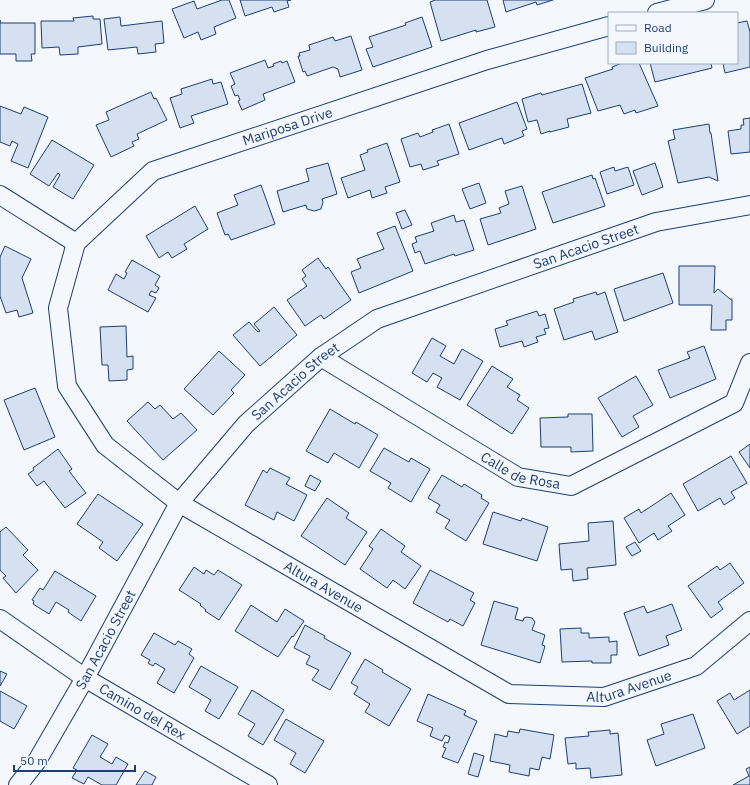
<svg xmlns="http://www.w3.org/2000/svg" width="750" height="785" viewBox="0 0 750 785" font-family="'IBM Plex Sans',sans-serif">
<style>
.building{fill:#d5e0f0;stroke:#1d3f73}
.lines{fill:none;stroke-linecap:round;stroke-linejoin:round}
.minor-casing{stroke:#1d3f73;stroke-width:20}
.minor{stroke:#f4f7fb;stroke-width:18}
.labels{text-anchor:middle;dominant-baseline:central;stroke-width:3;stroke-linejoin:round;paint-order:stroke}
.street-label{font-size:14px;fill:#1d3f73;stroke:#f4f7fb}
</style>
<rect width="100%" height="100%" fill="#f4f7fb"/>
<!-- building -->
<g class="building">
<polygon points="222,0 229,0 236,18 214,27 216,34 201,40 198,32 184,38 172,9 194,1 197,9"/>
<polygon points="240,0 291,0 287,1 289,7 274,12 272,7 245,16"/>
<polygon points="435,0 487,0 495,27 476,32 476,30 441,41 430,2"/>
<polygon points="503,0 553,0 537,5 536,2 506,12"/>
<polygon points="93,16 93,19 100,19 102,44 78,47 78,54 60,55 59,47 42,48 41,21 74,21 73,18"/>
<polygon points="120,17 121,26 162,21 164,43 155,44 156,52 138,54 137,47 108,50 104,19"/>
<polygon points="422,17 432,47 373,67 366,49 373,47 369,37 406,25 405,23"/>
<polygon points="0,20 0,23 35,23 35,54 31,54 32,61 16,61 16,54 0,54"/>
<polygon points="747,21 750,32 750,67 725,73 723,63 737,63 737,23"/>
<polygon points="351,36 362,70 340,77 338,69 333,67 307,76 305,71 303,72 298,56 300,56 299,53 310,50 309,45 333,37 335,41"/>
<polygon points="265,60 268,68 274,66 273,64 281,61 282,63 287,61 295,82 263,94 265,100 242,110 238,101 240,100 238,95 235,96 231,86 235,84 230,73"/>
<polygon points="622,63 639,63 658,106 636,113 635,110 624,114 620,105 598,111 585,78 613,69 612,67"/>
<polygon points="650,63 711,63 712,68 655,82"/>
<polygon points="212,79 213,84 221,82 228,104 191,116 194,123 180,128 170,98 182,94 181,89"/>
<polygon points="582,84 591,113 567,119 569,127 550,132 550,131 541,134 537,120 528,122 522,99 541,93 542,95"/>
<polygon points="151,92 154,99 156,98 167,120 137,134 139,139 132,142 134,146 111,157 96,125 109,120 106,112"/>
<polygon points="517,102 527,129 522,131 524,136 504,144 502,138 469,150 459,123"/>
<polygon points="0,106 21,114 24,107 48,117 28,168 11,161 18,144 12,141 10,146 0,142"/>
<polygon points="750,118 750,152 731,154 728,131 741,129 741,125 744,125 743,119"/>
<polygon points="449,124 459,154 437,161 439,165 423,170 421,164 410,167 401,139 418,133 420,137 433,132 432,130"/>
<polygon points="709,124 710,133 711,133 718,181 709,177 678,183 668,141 675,139 673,130"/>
<polygon points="52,140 94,165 73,199 53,187 60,175 58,173 49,186 30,174"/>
<polygon points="387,143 400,182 385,187 387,193 372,198 370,190 348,198 341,178 365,170 360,155 368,152 367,150"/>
<polygon points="328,163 337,194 322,199 323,202 321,209 314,211 307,209 306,205 283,212 277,191 309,181 306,169"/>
<polygon points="655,163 663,187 642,195 633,171"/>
<polygon points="614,167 615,171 628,167 634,185 607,194 600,172"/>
<polygon points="592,175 593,179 595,178 605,206 553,223 542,192"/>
<polygon points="479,183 486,203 470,209 462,189"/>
<polygon points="261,185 275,224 231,240 228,234 225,235 217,213 238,205 234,195"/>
<polygon points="522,186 536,229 488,245 480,219 501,213 499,208 509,204 505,191"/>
<polygon points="195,206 208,229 184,244 187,249 172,258 168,252 159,258 146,236"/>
<polygon points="405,210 412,225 402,229 396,213"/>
<polygon points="454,215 456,222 464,220 474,250 455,256 454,254 425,264 420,251 415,253 412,244 417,242 415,237 434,231 431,223"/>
<polygon points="395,226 413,271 359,293 351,272 361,268 357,259 384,249 377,233"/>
<polygon points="5,246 31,259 22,278 33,313 19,317 17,310 6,313 0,296 0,257"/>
<polygon points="318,258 326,269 328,267 351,300 324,319 321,315 305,326 287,300 307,286 302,279 306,276 302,270"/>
<polygon points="132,260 160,276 155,285 159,288 156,293 151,291 149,295 156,298 148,312 108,290 116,274 124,279 127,273 125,272"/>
<polygon points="679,266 715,266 714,293 718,289 730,299 732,299 732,320 726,320 726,330 711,330 712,305 679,305"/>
<polygon points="663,273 673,303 624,321 614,289"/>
<polygon points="596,292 597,295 605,292 618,332 595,340 592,331 564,340 554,309 574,302 573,299"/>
<polygon points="274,307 297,335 260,366 233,335 249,322 258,332 260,331 254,324"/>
<polygon points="537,311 539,316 545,314 549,328 544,329 546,334 536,337 538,342 524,347 522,341 500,347 495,329 508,325 506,321"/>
<polygon points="126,326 127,357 133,356 133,369 127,370 127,380 109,381 108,365 102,365 100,327"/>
<polygon points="432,338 446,346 440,356 454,364 462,349 483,361 460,400 437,387 442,378 433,373 427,382 412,373"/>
<polygon points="704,346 716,379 670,398 658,370 690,358 687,352"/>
<polygon points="219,351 245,375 231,390 234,393 213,415 184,389"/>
<polygon points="492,366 513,379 507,387 520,395 517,400 529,408 512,434 467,405"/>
<polygon points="636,376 653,405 633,416 639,427 622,437 598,398"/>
<polygon points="35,388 55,437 24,450 4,400"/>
<polygon points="148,402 155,409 160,405 173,419 181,413 197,430 163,460 127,421"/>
<polygon points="330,409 355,424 356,422 378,435 359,468 334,453 328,463 306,451"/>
<polygon points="568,414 592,414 593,451 571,452 571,447 541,447 540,418 568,417"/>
<polygon points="750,444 750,468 739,452"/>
<polygon points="384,448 409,462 411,458 430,469 411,502 388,488 391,483 370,471"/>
<polygon points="58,449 72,469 69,471 86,493 65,508 44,481 37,486 28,474 34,470 33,468"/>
<polygon points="731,456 747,483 731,492 735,498 724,505 720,498 698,511 683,484"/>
<polygon points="270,468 290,478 286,484 307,495 294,521 277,512 274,520 245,505 263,470 267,473"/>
<polygon points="310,475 321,481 315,491 305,486"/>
<polygon points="442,475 462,487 464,484 482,495 481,498 489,503 466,541 445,528 450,520 436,512 440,505 428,498"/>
<polygon points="671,493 685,515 668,526 672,531 658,540 654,533 639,543 624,518 639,509 641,513"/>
<polygon points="98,494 143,524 117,561 99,548 103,542 77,524"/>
<polygon points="327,498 349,513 346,518 367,532 345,565 301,536"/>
<polygon points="493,512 521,521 522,518 548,527 537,561 483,544"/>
<polygon points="613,521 616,565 587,568 588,579 573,581 572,569 561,570 559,544 589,541 588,523"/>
<polygon points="6,527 28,550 23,555 38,570 16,593 3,578 6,576 0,570 0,532"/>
<polygon points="381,529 405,546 401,552 421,566 405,589 393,580 387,588 360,569 373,549 369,546"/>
<polygon points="635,542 641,551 632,556 626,547"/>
<polygon points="730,563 744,583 718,602 723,609 711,618 688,586 717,566 720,570"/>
<polygon points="194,567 204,574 206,570 214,575 218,570 242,585 219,620 205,611 206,610 200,605 201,604 179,590"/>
<polygon points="430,570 474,593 470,600 475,603 463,626 450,619 448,622 413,603"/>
<polygon points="55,571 96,596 81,621 68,612 69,610 56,602 49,614 33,604 34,601 32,600 40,588 43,590"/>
<polygon points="494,601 518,608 515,619 523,621 524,618 527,617 532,618 535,622 532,630 545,635 542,645 545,646 540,663 481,645"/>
<polygon points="672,604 682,630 666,636 669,645 639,656 624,613 644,606 647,613"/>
<polygon points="251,605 277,622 285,609 304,621 293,637 292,636 278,657 235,631"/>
<polygon points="305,625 325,636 324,638 351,653 330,690 312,680 319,670 306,664 310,656 294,648"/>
<polygon points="581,628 581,633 589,633 589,638 609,637 609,642 617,641 617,655 611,655 611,663 592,663 592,661 562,662 560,629"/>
<polygon points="154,633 175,645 178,641 192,649 189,654 194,658 174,693 157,683 165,669 155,663 153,666 148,663 150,660 141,655"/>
<polygon points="365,659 383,670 382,672 411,689 389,726 365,712 370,704 354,694 358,687 351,683"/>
<polygon points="201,666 238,687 219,719 205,711 211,700 189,687"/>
<polygon points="0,671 7,674 0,686"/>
<polygon points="252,690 284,710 263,745 248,736 255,724 238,714"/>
<polygon points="750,690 750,726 737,734 717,701 730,693 734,700"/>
<polygon points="0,691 27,706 14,729 0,721"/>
<polygon points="428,694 466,711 464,715 477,721 458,763 442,757 446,748 443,747 445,742 448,743 450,737 445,735 442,741 430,736 433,728 417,721"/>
<polygon points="693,714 705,748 656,766 647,740 664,734 661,724"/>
<polygon points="286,719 324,741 305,773 290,764 296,753 274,740"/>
<polygon points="520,729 554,735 550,759 542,757 539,770 530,768 529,776 509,772 510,765 490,761 495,734 507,737 508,731 519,733"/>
<polygon points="610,730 610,734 618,733 622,775 591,778 590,768 576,769 576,763 568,764 565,738 589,736 588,732"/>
<polygon points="92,735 108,744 100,757 112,764 116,757 128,764 116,785 102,785 88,777 84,784 72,778 77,770 73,768"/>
<polygon points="474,753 484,756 478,777 468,774"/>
<polygon points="750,767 750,785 733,785 749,776 746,769"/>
<polygon points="145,771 156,777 152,785 136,785"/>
</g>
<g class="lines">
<!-- minor casing -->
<g class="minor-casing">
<g id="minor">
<polyline points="657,13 705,0"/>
<path id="s1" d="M0 195 76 243 153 171 487 60 609 26"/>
<path id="s2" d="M76 243 58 308 67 386 105 445 179 503 509 694 604 697 696 666 750 621"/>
<path id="s3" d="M321 357 518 477 571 486 734 403 750 363"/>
<path id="s4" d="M0 619 85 678 268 785"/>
<path id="s5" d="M18 785 37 761 85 678 179 503 246 424 321 357 377 319 656 222 750 205"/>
</g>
</g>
<!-- minor -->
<use href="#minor" class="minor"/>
</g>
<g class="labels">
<!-- street labels -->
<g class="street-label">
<text stroke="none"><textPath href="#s1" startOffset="337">Mariposa Drive</textPath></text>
<text stroke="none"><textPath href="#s5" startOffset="818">San Acacio Street</textPath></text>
<text stroke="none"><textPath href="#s5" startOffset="494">San Acacio Street</textPath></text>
<text stroke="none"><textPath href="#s3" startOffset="231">Calle de Rosa</textPath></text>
<text stroke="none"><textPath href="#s2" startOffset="477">Altura Avenue</textPath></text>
<text stroke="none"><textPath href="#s5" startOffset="170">San Acacio Street</textPath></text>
<text stroke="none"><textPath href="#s2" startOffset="813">Altura Avenue</textPath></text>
<text stroke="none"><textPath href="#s4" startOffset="170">Camino del Rex</textPath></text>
</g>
</g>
<!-- legend -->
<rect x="608" y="12" width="130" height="52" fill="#f4f7fb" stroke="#9eadc5"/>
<rect x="616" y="25" width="20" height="6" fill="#f4f7fb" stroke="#9eadc5"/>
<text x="644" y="32" font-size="12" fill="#1d3f73">Road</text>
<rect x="616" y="42" width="20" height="12" fill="#d5e0f0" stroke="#9eadc5"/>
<text x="644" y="52" font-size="12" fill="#1d3f73">Building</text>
<!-- scale -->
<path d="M14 765v6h121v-6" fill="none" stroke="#1d3f73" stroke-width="2"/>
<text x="20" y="765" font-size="12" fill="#1d3f73" stroke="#f4f7fb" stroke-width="3" paint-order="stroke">50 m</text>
</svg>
